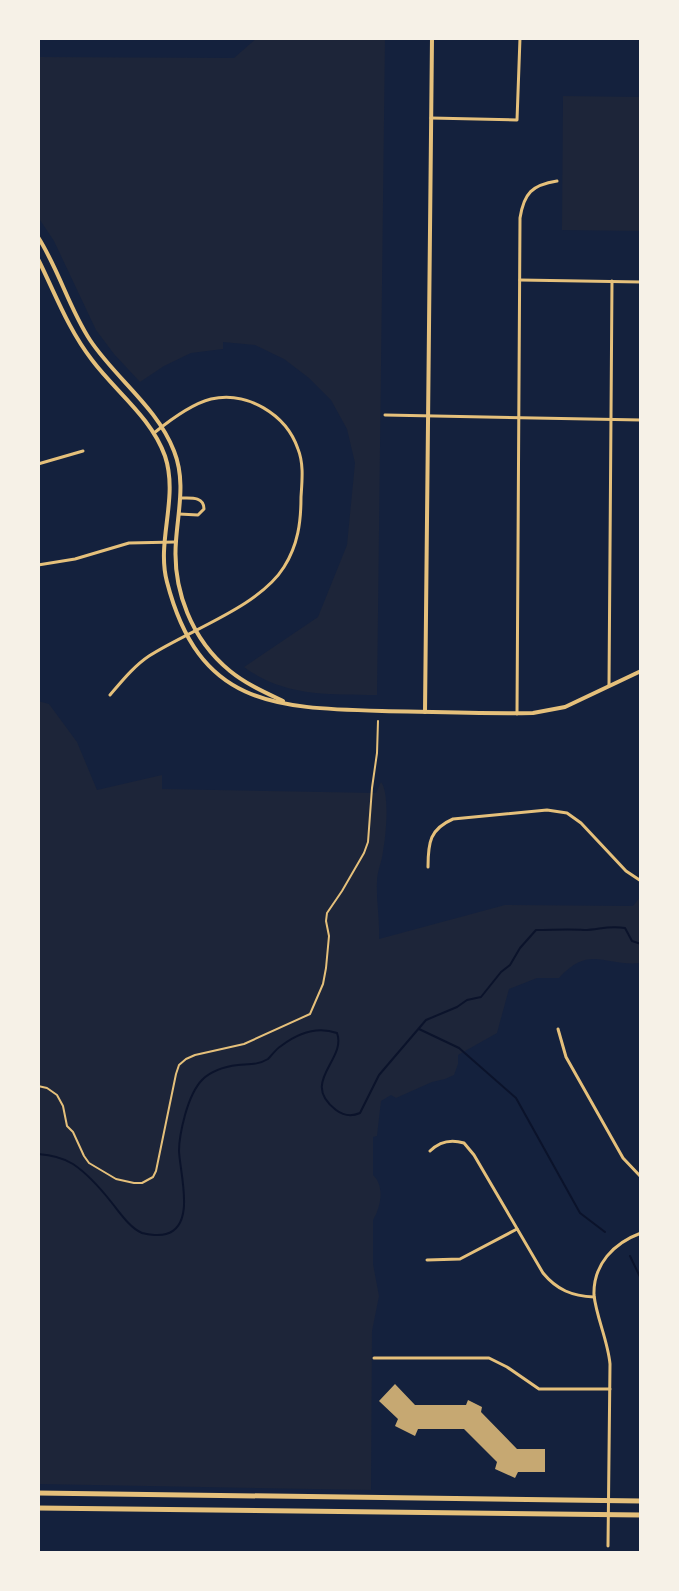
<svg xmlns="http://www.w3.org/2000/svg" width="679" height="1591" viewBox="0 0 679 1591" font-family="'Alegreya Sans',sans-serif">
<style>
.green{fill:#1d2539}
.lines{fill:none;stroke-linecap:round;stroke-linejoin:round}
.stream{stroke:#0b132b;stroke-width:2}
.building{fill:#c6a872}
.path{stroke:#e5c07b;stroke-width:2}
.minor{stroke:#e5c07b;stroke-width:3}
.tertiary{stroke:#e5c07b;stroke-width:4}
.primary{stroke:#e5c07b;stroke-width:5}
</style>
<rect width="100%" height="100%" fill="#14213d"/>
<!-- green -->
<g class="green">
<path d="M257 38H385L377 695C329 694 285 697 244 667L318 617 347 545 355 463 347 429 331 400 309 378 284 359 255 345 223 342V349L191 353 164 366 140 382 114 354 96 330 54 241 38 217V57L234 58Z"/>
<polygon points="563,96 641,97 641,231 562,230"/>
<path d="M38 701 49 704 77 742 97 790 162 775V789L376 793 381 782C390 794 386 836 383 851 382 862 377 871 377 882 376 901 380 920 379 939L505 905 633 906 641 896V963C605 967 590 944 559 978H537L509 989 497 1033 458 1055V1064L454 1075 445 1079 432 1082 396 1098 391 1095 381 1101 377 1136 373 1137V1175C385 1186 381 1207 373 1220V1264L379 1296 372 1331 371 1490 38 1484Z"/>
</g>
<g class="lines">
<!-- stream -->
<g class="stream">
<polyline points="419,1029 459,1048 516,1098 580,1213 605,1232"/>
<path d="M38 1154C51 1155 62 1157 73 1164 88 1174 101 1189 112 1203 120 1213 130 1228 142 1233 149 1235 160 1236 166 1234 196 1226 180 1174 179 1151 179 1140 182 1126 185 1115 194 1083 205 1069 238 1065 249 1064 258 1065 268 1059 272 1055 276 1049 281 1046 298 1033 317 1026 337 1033 347 1060 299 1082 336 1110 344 1116 351 1117 360 1113L379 1075 426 1020 457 1007 467 1000 481 997 501 972 510 965 520 948 536 930C553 930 568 929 584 930 599 930 607 925 625 928L632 941 641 944"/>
<polyline points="630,1256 641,1279"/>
</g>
</g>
<!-- building -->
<polygon class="building" points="395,1384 415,1405 466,1405 468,1400 482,1407 481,1412 517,1449 545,1449 545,1472 518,1472 515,1478 495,1469 497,1462 464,1429 418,1429 415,1436 395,1426 398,1419 379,1401"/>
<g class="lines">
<!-- path -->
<polyline class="path" points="38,1086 47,1088 57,1095 63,1106 67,1126 73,1132 84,1156 89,1163 116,1179 134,1183 142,1183 153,1177 156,1171 176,1074 179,1065 186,1059 195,1055 244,1044 310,1014 323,984 326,968 329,936 326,921 327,913 342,891 364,853 368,842 372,788 377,753 378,721"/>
<!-- minor -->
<g class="minor">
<polyline points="431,118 517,120 520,38"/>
<polyline points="520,280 641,282"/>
<polyline points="385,415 641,420"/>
<polyline points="38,464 83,451"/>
<path d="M179 514 198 515 204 509C204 496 190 498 181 498"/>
<polyline points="38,565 75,559 129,543 175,542"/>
<polyline points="609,686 612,281"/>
<path d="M110 695C122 681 134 666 149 656 189 630 259 607 284 567 298 545 301 522 301 497 302 481 304 464 298 449 286 414 247 391 211 399 191 404 170 420 154 433"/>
<path d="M517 714 520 218C524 193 532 185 557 181"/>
<polyline points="641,780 641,779"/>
<path d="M428 867C428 842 430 829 453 819L547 810 567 813 581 823 626 871 641 881"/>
<polyline points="558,1029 566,1057 623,1158 641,1177"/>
<path d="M430 1151C440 1141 451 1139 464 1143L474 1155 543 1273C557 1290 572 1296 594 1297"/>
<polyline points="427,1260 460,1259 517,1229"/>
<polyline points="374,1358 489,1358 507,1367 539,1389 610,1389"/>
<path d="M608 1546 610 1364C608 1341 596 1316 594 1295 593 1264 614 1243 641 1233"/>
</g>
<!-- tertiary -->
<g class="tertiary">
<path d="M38 237C59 270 69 308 90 340 116 379 157 407 174 451 186 481 178 511 176 541 172 590 192 640 230 671 246 684 264 692 283 701"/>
<path d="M38 259C55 293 68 329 92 360 116 392 151 417 165 456 179 498 156 541 167 582 199 705 272 708 382 711 432 712 483 714 533 713L565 707 641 671"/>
<polyline points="425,712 432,38"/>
</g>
<!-- primary -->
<g class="primary">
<polyline points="38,1493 641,1501"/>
<polyline points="38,1508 641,1515"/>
</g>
</g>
<!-- border -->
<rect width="679" height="1591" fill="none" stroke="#f6f1e7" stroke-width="80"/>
</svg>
